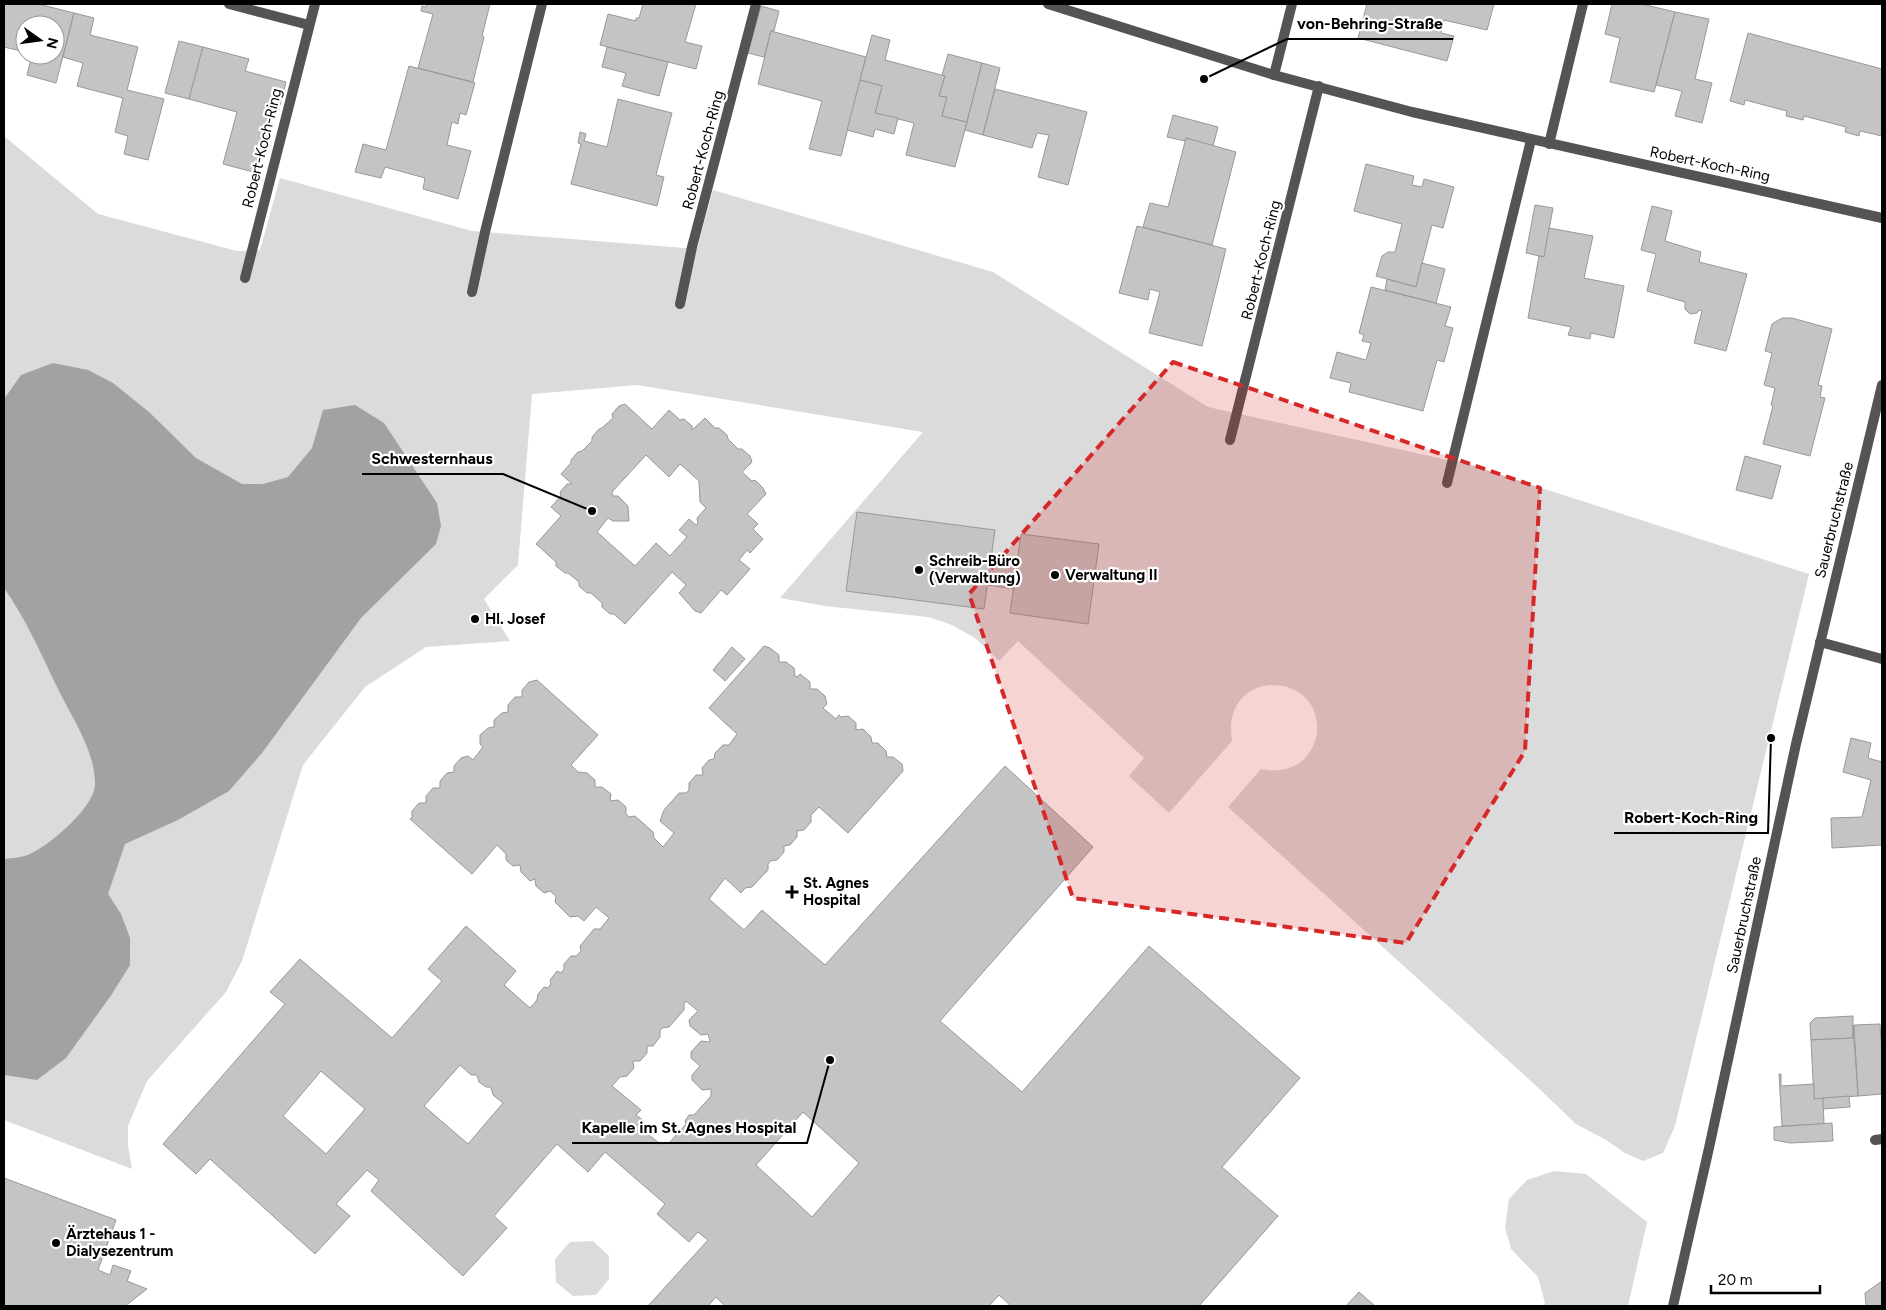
<svg xmlns="http://www.w3.org/2000/svg" width="1886" height="1310" viewBox="0 0 1886 1310" font-family="Figtree,sans-serif">
<style>
.green{fill:#dbdbdb}
.water{fill:#a2a2a2}
.building{fill:#c4c4c4;stroke:#989898;fill-rule:evenodd}
.lines{fill:none;stroke-linecap:round;stroke-linejoin:round}
.minor{stroke:#545454;stroke-width:10}
.marked{fill:#d62828;fill-opacity:0.2;stroke:#d62828;stroke-width:4;stroke-dasharray:10 6;stroke-linejoin:round}
.poi-dot{fill:#000;stroke:#fff;stroke-width:2}
.labels{text-anchor:middle;dominant-baseline:central;stroke-width:4.5;stroke-linejoin:round;paint-order:stroke}
.street-label{font-size:15px;fill:#000;stroke:#fff}
.poi-label{font-size:15px;font-weight:bold;fill:#000;stroke:#fff;text-anchor:start}
.leader{fill:none;stroke:#000;stroke-width:2}
.callout-dot{fill:#000;stroke:#fff;stroke-width:2}
.callout-label{font-size:16px;text-anchor:middle;font-weight:bold;fill:#000;stroke:#fff;stroke-width:4.5;stroke-linejoin:round;paint-order:stroke}
</style>
<rect width="100%" height="100%" fill="#fff"/>
<!-- green -->
<g class="green">
<path d="M4 136 98 214 237 251 260 250 280 178 472 231 697 249 713 190 993 272 1208 407 1470 465 1809 574 1675 1126 1663 1153 1643 1161 1625 1153 1606 1140 1576 1124 1532 1082 1228 807 1261 769C1277 773 1296 769 1307 756 1314 747 1318 736 1317 724 1314 678 1247 670 1233 714 1230 723 1231 732 1232 741L1169 813 1129 776 1144 758 1018 641 999 661 975 638 952 625 928 617 825 606 780 598 923 432 637 385 532 394 518 565 484 599 510 641 426 647 365 687 303 765 242 961 226 992 147 1081 128 1126V1146L132 1169 4 1120Z"/>
<polygon points="1554,1171 1586,1174 1647,1222 1628,1306 1544,1306 1545,1303 1538,1277 1511,1249 1505,1227 1509,1199 1527,1180"/>
<polygon points="593,1241 609,1256 609,1279 596,1295 573,1296 556,1282 555,1259 570,1242"/>
</g>
<!-- water -->
<path class="water" d="M53 363 88 370 113 383 149 412 196 458 242 484H263L288 477 312 448 323 410 355 405 384 423 437 503 441 526 436 544 361 618 262 753 229 791 178 820 125 844 108 894 121 914 130 938V965L112 994 66 1058 37 1080 4 1075V859C12 858 22 858 30 854 50 845 95 807 95 784 95 750 72 718 58 689 41 654 26 619 4 588V399L21 375Z"/>
<!-- building -->
<g class="building">
<polygon points="4,4 38,4 74,13 56,83 27,75 32,55 55,55 55,25 25,25 25,52 4,47"/>
<polygon points="427,4 490,4 482,36 484,37 473,82 418,68 433,14 421,11 422,6 426,7"/>
<polygon points="643,4 696,4 685,42 702,46 696,69 600,45 608,14 636,21 636,18 639,18"/>
<polygon points="1367,4 1494,4 1487,30 1444,20 1441,33 1454,36 1447,61 1358,38"/>
<polygon points="1612,4 1642,4 1675,12 1654,92 1610,82 1620,38 1605,34"/>
<polygon points="761,6 779,11 774,31 771,31 764,57 748,53"/>
<polygon points="1675,12 1709,19 1695,79 1712,83 1702,123 1675,116 1682,91 1656,85"/>
<polygon points="74,13 94,18 90,35 138,47 127,90 164,99 148,160 124,154 128,136 115,132 123,98 77,86 83,63 63,57"/>
<polygon points="771,31 866,57 841,156 809,149 822,101 758,84"/>
<polygon points="1748,33 1882,69 1882,136 1860,131 1859,136 1845,132 1846,127 1804,116 1803,120 1786,116 1787,111 1745,100 1744,105 1730,101"/>
<polygon points="872,35 890,40 885,60 945,76 939,96 947,97 942,116 967,122 955,167 906,155 914,123 875,113 882,86 860,80"/>
<polygon points="179,41 203,47 189,99 165,93"/>
<polygon points="203,47 249,59 245,71 286,82 280,105 276,104 257,173 223,164 237,112 189,99"/>
<polygon points="607,47 668,62 659,96 622,86 626,73 602,67"/>
<polygon points="948,54 982,63 967,122 942,116 947,97 939,96 945,76 942,75"/>
<polygon points="982,63 1000,68 983,135 965,130"/>
<polygon points="409,66 475,83 466,115 460,113 458,124 452,122 447,145 471,151 458,199 423,189 425,178 385,167 381,178 355,172 363,144 386,150"/>
<polygon points="860,80 882,86 875,113 898,118 894,134 875,129 873,137 847,130"/>
<polygon points="995,89 1087,112 1068,185 1038,177 1049,135 1037,133 1032,148 983,135"/>
<polygon points="618,99 672,113 656,175 664,177 657,206 571,184 581,144 578,143 580,132 586,134 584,141 607,147"/>
<polygon points="1173,115 1218,127 1213,146 1186,138 1185,141 1167,137"/>
<polygon points="1186,138 1236,152 1212,245 1143,227 1150,203 1168,207"/>
<polygon points="1366,164 1414,176 1412,185 1422,187 1424,179 1454,187 1443,228 1432,225 1416,287 1376,276 1382,256 1388,252 1395,252 1402,224 1354,211"/>
<polygon points="1535,205 1553,208 1544,257 1526,253"/>
<polygon points="1652,206 1672,211 1665,241 1701,252 1699,262 1747,274 1726,351 1694,343 1702,311 1699,310 1697,313 1690,314 1685,309 1685,302 1647,291 1656,254 1641,250"/>
<polygon points="1137,226 1226,249 1202,346 1149,333 1160,292 1150,289 1148,300 1119,293"/>
<polygon points="1549,228 1593,236 1584,278 1624,286 1614,338 1591,333 1590,339 1568,335 1571,327 1528,318 1539,256 1544,257"/>
<polygon points="1422,263 1445,269 1436,303 1385,290 1387,279 1416,287"/>
<polygon points="1371,287 1451,307 1445,326 1453,328 1444,362 1437,360 1423,411 1349,392 1351,383 1330,378 1337,352 1366,360 1371,343 1362,341 1364,335 1359,333"/>
<polygon points="1782,318 1792,318 1832,329 1818,385 1822,386 1820,397 1825,398 1810,456 1763,444 1773,406 1771,405 1775,388 1764,385 1772,353 1765,351 1772,324"/>
<path d="M625 404 652 429 669 410 680 420 684 419 692 426V430L705 418 715 428H719L727 435 728 439 738 449H742L750 456 752 462 742 472 752 481 755 480 763 488 766 494 747 514 758 524 753 529 763 539 750 553 747 550 739 560 750 569 727 595 721 590 701 613 695 611 679 593 686 585 672 572 625 624 614 614H610L602 607V603L591 593H587L579 586V582L568 573H565L556 566V562L536 544 561 516 551 507 561 496 560 492 567 484H572L561 474 571 463V460L578 452 582 451 592 441V437L599 429 602 428 613 418 612 414 619 406ZM646 455 669 477 680 464 699 481 700 502 706 508 697 518 698 523 696 525 689 519 679 530 687 537 670 556 656 543 635 566 597 532 608 518 613 521H629L628 506 618 496H613L612 492Z"/>
<polygon points="1745,456 1781,466 1772,499 1736,490"/>
<polygon points="857,512 995,530 984,609 846,591"/>
<polygon points="1021,534 1099,544 1088,624 1010,613"/>
<polygon points="992,555 1018,560 1014,589 987,585"/>
<path d="M764 646 770 648 779 655V662H786L794 668 795 676 797 677 800 674 810 682V689H817L825 696 827 704 823 708 836 719 839 715 841 717 848 716 856 723V730L863 729 871 737 872 743H878L886 751 887 757H893L902 764 903 771 848 833 819 807 811 815V822L804 830 797 831V837L790 845 784 846V852L777 860 770 861 768 864V870L752 887 745 888 741 893 725 878 709 899 744 930 762 910 825 965 1005 766 1093 847 940 1021 1022 1092 1149 946 1300 1078 1222 1167 1278 1216 1199 1306H1011L999 1295 989 1306H725L716 1297 708 1306H648L708 1240 698 1232 689 1242 657 1214 665 1204 605 1152 588 1172 557 1144 494 1216 507 1228 463 1276 371 1191 379 1180 367 1170 336 1204 350 1216 315 1254 210 1159 196 1174 163 1144 285 1004 270 992 300 959 392 1038 442 981 428 969 466 926 516 971 504 985 530 1008 537 1000 538 994 544 987 548 988 551 984 550 980 557 971 561 973 564 969V964L571 956H576L581 951 580 946 594 929H600L609 918 596 907 584 921 578 916 570 917 555 902 556 896 550 891 544 893 536 886 535 879 530 881 521 872 520 865 513 866 506 860V854L497 845 472 874 410 819 412 818V811L419 803H426V796L433 788H440V781L447 773 454 772V766L461 758 468 756 473 760 483 747 480 744V735L488 728 494 727V720L502 713 508 712V705L515 697H522V690L529 682 537 680 598 735 571 765 578 772 587 773 595 780V787H602L611 794 610 801 618 800 626 807V814L629 817 635 816 653 832 654 838 663 847 674 833 660 821 664 810 679 793H686L689 790V783L696 775H703L702 768 709 760 714 759 715 753 723 745H729L737 734 709 708ZM686 1001 698 1011 689 1020 690 1026 701 1035 708 1034 710 1041 709 1042 701 1041 691 1052V1058L700 1066 692 1075V1080L702 1090 711 1089V1096L694 1115H689L685 1121 686 1124 669 1143 660 1144 642 1129 644 1121 636 1115 641 1110 612 1086 620 1077 627 1076 634 1068 633 1061H640L647 1053V1046H653L660 1037V1031L662 1028 669 1027 684 1010V1004ZM460 1065 471 1075H477L479 1082 486 1087H491L493 1095 503 1103 468 1144 424 1106ZM321 1071 365 1109 326 1154 283 1116ZM803 1112 859 1163 812 1217 756 1165Z"/>
<polygon points="732,647 745,659 725,681 713,670"/>
<polygon points="1851,738 1871,743 1868,758 1882,762 1882,845 1832,848 1831,818 1862,817 1871,780 1843,772"/>
<polygon points="1853,1016 1853,1038 1811,1040 1810,1023 1815,1018"/>
<polygon points="1880,1024 1881,1041 1882,1040 1882,1094 1858,1096 1854,1025"/>
<polygon points="1853,1025 1858,1096 1814,1099 1811,1040 1853,1038"/>
<polygon points="1779,1074 1781,1074 1781,1086 1814,1084 1814,1099 1823,1098 1824,1124 1782,1126"/>
<polygon points="1849,1096 1850,1107 1823,1109 1823,1098"/>
<polygon points="1832,1123 1833,1141 1790,1143 1774,1140 1774,1127"/>
<polygon points="4,1178 116,1220 98,1270 110,1275 113,1265 131,1271 127,1281 147,1289 125,1306 4,1306"/>
<polygon points="1882,1281 1882,1306 1866,1306 1865,1293"/>
<polygon points="1359,1292 1375,1306 1346,1306"/>
</g>
<g class="lines">
<!-- minor -->
<g class="minor">
<polyline points="229,4 309,25"/>
<polyline points="1048,4 1274,75 1412,112 1882,218"/>
<polyline points="1274,75 1292,4"/>
<polyline points="1549,144 1583,4"/>
<polyline points="245,278 315,4"/>
<polyline points="472,292 485,232 542,4"/>
<polyline points="680,304 692,247 756,4"/>
<polyline points="1230,440 1319,86"/>
<polyline points="1447,483 1531,140"/>
<polyline points="1820,642 1882,659"/>
<polyline points="1875,1140 1882,1139"/>
<polyline points="1673,1306 1709,1148 1796,744 1882,385"/>
</g>
</g>
<!-- marked area -->
<path class="marked" d="M1173 362 1540 488 1525 751 1406 943 1073 898 969 594Z"/>
<!-- markers -->
<g class="poi-dot">
<circle cx="919" cy="570" r="5"/>
<circle cx="1055" cy="575" r="5"/>
<circle cx="475" cy="619" r="5"/>
<path d="M789.5 884.5h5v5h5v5h-5v5h-5v-5h-5v-5h5z"/>
<circle cx="56" cy="1243" r="5"/>
</g>
<g class="labels">
<!-- street labels -->
<g class="street-label">
<text transform="translate(262 148) rotate(-76)">Robert-Koch-Ring</text>
<text transform="translate(703 150) rotate(-75)">Robert-Koch-Ring</text>
<text transform="translate(1710 164) rotate(12)">Robert-Koch-Ring</text>
<text transform="translate(1261 260) rotate(-76)">Robert-Koch-Ring</text>
<text transform="translate(1834 520) rotate(-76)">Sauerbruchstraße</text>
<text transform="translate(1744 915) rotate(-78)">Sauerbruchstraße</text>
</g>
<!-- poi labels -->
<g class="poi-label">
<text x="929" y="561">Schreib-Büro<tspan x="929" dy="17">(Verwaltung)</tspan></text>
<text x="1065" y="575">Verwaltung II</text>
<text x="485" y="619">Hl. Josef</text>
<text x="803" y="883">St. Agnes<tspan x="803" dy="17">Hospital</tspan></text>
<text x="66" y="1234">Ärztehaus 1 -<tspan x="66" dy="17">Dialysezentrum</tspan></text>
</g>
</g>
<!-- callouts -->
<path class="leader" d="M1204 79L1287 39H1453M592 511L503 474H362M1771 738L1768 833H1614M830 1060L807 1143H572"/>
<g class="callout-dot">
<circle cx="1204" cy="79" r="5"/>
<circle cx="592" cy="511" r="5"/>
<circle cx="1771" cy="738" r="5"/>
<circle cx="830" cy="1060" r="5"/>
</g>
<g class="callout-label">
<text x="1370" y="29">von-Behring-Straße</text>
<text x="432" y="464">Schwesternhaus</text>
<text x="1691" y="823">Robert-Koch-Ring</text>
<text x="689" y="1133">Kapelle im St. Agnes Hospital</text>
</g>
<!-- border -->
<rect width="1886" height="1310" fill="none" stroke="#000000" stroke-width="10"/>
<!-- north arrow -->
<g transform="translate(40 40) rotate(104)"><circle r="24" fill="#ffffff" stroke="#999999"/>
<path d="M0-4L9 19L0 12L-9 19Z" fill="#000000"/>
<text y="-8" font-size="14" font-weight="bold" text-anchor="middle" fill="#000000">N</text>
</g>
<!-- scale -->
<path d="M1711 1285v8h109v-8" fill="none" stroke="#000000" stroke-width="2.5"/>
<text x="1718" y="1285" font-size="15" fill="#000000" stroke="#ffffff" stroke-width="4" paint-order="stroke">20 m</text>
</svg>
